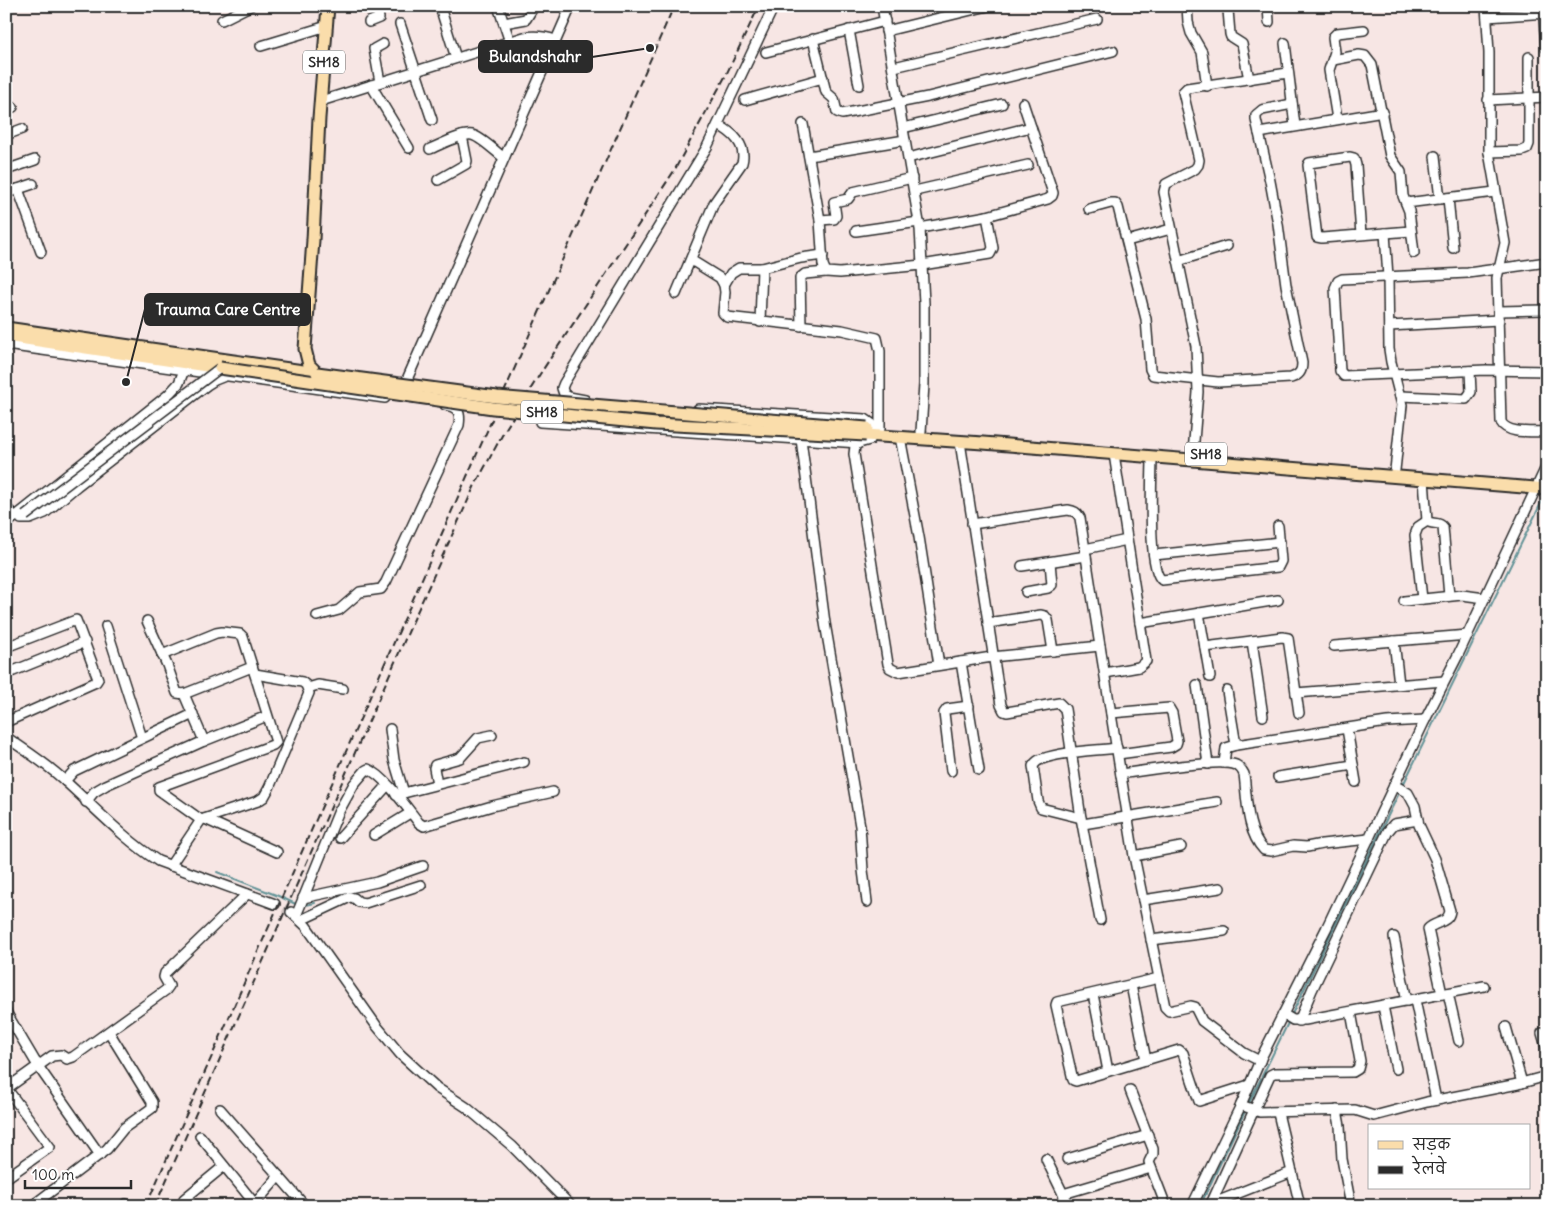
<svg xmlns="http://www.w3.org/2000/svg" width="1553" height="1212" viewBox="0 0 1553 1212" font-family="Delius,'Playpen Sans Deva',sans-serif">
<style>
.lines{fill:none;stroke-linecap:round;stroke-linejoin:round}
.stream{stroke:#639397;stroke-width:2}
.minor-tunnel{stroke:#cec1bf;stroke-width:9;stroke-dasharray:9 4.5;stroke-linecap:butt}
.minor-casing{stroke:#2b2b2b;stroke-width:12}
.major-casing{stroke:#2b2b2b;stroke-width:15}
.minor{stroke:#fff;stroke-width:9}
.major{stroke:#faddab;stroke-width:11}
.rail{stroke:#2b2b2b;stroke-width:2;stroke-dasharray:8 4;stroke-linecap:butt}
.minor-bridge-casing{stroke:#2b2b2b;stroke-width:12;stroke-linecap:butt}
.major-bridge-casing{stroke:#2b2b2b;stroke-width:15;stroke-linecap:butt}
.minor-bridge{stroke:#fff;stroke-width:9}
.major-bridge{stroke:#faddab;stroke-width:11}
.labels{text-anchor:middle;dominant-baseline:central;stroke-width:5;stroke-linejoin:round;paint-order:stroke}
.shield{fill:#fff;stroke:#6b6b6b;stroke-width:1}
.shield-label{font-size:14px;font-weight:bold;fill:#2b2b2b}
.leader{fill:none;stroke:#2b2b2b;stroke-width:2}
.callout-dot{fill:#2b2b2b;stroke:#fff;stroke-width:2}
.callout{fill:#2b2b2b;stroke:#2b2b2b;stroke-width:2}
.callout-label{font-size:16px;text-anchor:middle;font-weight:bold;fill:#fff}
</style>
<rect width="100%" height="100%" fill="#f7e6e4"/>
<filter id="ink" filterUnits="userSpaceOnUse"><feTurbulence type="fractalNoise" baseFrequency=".02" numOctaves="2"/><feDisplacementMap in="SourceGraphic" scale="10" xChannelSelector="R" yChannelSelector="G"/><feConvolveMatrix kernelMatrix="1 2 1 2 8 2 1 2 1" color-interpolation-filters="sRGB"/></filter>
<g filter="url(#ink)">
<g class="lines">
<!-- stream -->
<g class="stream">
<polyline points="1402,787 1546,493"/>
<polyline points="217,872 276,895 298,905"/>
<polyline points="306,905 315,903"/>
<polyline points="1292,1014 1400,791"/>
<polyline points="1248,1105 1289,1021"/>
<polyline points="1200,1206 1245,1111"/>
</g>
<!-- minor-tunnel -->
<polyline class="minor-tunnel" points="284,908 291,912"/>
<!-- minor casing -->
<g class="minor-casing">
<g id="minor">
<polyline points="498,6 510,42"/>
<polyline points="882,6 920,228 924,303 924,384 921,432"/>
<polyline points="1187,6 1188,22 1191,33 1202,52 1207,86"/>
<polyline points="1268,6 1269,22"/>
<path d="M1486 6 1489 53V152L1505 243 1497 278 1501 422C1508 435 1534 431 1547 432"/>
<polyline points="1543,6 1546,48"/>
<polyline points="440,7 456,58"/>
<polyline points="1228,10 1230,34 1231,37 1242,44 1249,79"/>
<polyline points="1487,17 1547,13"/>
<polyline points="222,20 250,6"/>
<polyline points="369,22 379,18 377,6"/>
<polyline points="504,23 526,19 534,6"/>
<polyline points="400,24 432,120"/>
<polyline points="849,30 859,85"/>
<polyline points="886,31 988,6"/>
<polyline points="813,39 826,92 834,99 837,112 842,114 928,97 1113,51"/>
<polyline points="1285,43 1295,126"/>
<polyline points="261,46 327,26"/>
<polyline points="766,52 885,21"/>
<polyline points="1333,60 1359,55 1365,56 1372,65 1390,156 1401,172 1403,196 1409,211 1414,253"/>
<polyline points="894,67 1097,19"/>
<polyline points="380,82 374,49 383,44"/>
<polyline points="371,85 409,148"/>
<polyline points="745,100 823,78"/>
<polyline points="1488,100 1547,97"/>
<path d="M321 101 524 37C536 35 544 36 555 40"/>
<polyline points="6,110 13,107"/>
<polyline points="1337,119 1329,70 1335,52 1333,37 1337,33 1364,30"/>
<polyline points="803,124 820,220 823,265 826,272 840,273 922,265 990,254 993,248 987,216"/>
<polyline points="903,128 1002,104"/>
<polyline points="1259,133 1383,112"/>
<polyline points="6,135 22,129"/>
<path d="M430 149C440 145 462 133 472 135 481 137 496 152 504 158"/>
<polyline points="1489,152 1522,151 1527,149 1529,144 1529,57"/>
<polyline points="809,156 905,140"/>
<polyline points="1435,156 1440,199"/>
<polyline points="908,158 1031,127"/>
<polyline points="6,170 35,160"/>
<polyline points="438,180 466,164 467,161 462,136"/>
<polyline points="18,189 41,252"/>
<polyline points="915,191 1028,165"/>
<polyline points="6,193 33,184"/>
<polyline points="1448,198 1453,248"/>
<polyline points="1406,203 1495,192"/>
<path d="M1089 209 1111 203H1115L1118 207 1146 319 1150 369 1153 375 1218 382 1291 378C1299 375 1302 372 1302 363L1286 285 1278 224 1270 181 1256 120V115L1262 110 1292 104"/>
<polyline points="820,220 834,219 836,216 834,202 848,199 853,192 912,178"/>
<polyline points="920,228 987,216 1048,199 1052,196 1053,193 1023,103"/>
<polyline points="856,231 919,222"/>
<polyline points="1385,233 1388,277 1389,349 1391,362 1402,405 1395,470"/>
<polyline points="1361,235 1356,165 1354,158 1350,157 1309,163 1308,165 1317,237 1322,238 1411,231"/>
<polyline points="1127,241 1171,229"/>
<polyline points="691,260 720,278 724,285 725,292 723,313 727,317 842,330 877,338 880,351 880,429"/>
<polyline points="1178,261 1227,246"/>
<polyline points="1547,262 1468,273 1342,279 1338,281 1335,288 1340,371 1344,376 1486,370 1547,371"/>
<polyline points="724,285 731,273 739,268 762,268 801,258 823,255"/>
<path d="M676 294 714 203 742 163C747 145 732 132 718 125"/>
<polyline points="1499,311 1547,310"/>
<polyline points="760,322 762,268"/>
<polyline points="801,326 800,278 805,274 826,272"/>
<polyline points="1389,326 1499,320"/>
<polyline points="6,345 385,398"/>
<polyline points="405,384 571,6"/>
<polyline points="1401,396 1466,399 1471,392 1470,371"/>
<polyline points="585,400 569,397 564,394 562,388 564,383 707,147 774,6"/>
<path d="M698 409 865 419 872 424V435L870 440 859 443 855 446 854 454 888 664 890 668 898 672 992 657 1100 646 1080 518C1077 512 1074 511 1068 510L972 524"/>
<polyline points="540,422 859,443"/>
<polyline points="900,437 919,537 939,665"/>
<polyline points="801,439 825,623 860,826 863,870 867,902"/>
<polyline points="960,442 1001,705 1004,711 1007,712 1059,703 1065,709 1081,818 1100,920"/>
<polyline points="1193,453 1198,392 1196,346 1164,192 1166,184 1195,169 1198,165 1199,160 1183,92 1187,88 1288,73"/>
<path d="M1152 457C1152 478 1147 570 1162 580L1278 567 1281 561 1278 526"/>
<path d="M1424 479 1427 521C1432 525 1439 521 1443 527L1449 596"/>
<polyline points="6,507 15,517"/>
<polyline points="21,519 30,519 45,513 77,486 207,385 215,380 225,376"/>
<polyline points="6,524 168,395 179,383 184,370"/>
<polyline points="1085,549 1127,540"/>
<polyline points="1154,555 1280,542"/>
<polyline points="1022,566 1086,556"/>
<polyline points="1026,592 1048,588 1052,585 1050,562"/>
<polyline points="1422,599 1415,535 1418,527 1427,521"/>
<polyline points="1404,601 1462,595 1485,598"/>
<polyline points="1199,613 1210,677"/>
<path d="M317 616 339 610 360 592 381 589 386 582 459 425C461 412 458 407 445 405"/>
<polyline points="147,621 167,665 177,693 184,694 204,741"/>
<polyline points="988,623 1041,615 1045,616 1048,620 1053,651"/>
<polyline points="1140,623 1278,600"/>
<polyline points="106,626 142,738"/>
<polyline points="1252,641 1263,716"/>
<polyline points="1394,641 1399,684"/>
<polyline points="1100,646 1134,856 1165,1007 1169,1011 1191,1006 1195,1007 1202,1021 1244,1053 1260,1061"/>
<polyline points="1334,646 1468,635"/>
<polyline points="6,647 76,620 98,679 96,682 6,722"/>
<polyline points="1205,647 1282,637 1288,638 1299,713"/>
<polyline points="162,655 216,633 222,632 240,634 243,637 276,742 273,745 159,787 159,790 201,820"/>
<polyline points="961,662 979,770"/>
<polyline points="1105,673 1139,667 1146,661 1114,454"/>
<polyline points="6,674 85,642"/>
<polyline points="1197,685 1208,764"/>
<polyline points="308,688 318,685 343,689"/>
<polyline points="1227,691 1236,745"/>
<polyline points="1296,693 1444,681"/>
<polyline points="184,694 252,667"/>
<polyline points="1111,713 1169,708 1172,713 1177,741 1176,744 1171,747 1118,754"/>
<polyline points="390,729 394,760 404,793"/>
<polyline points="1347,729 1356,782"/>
<path d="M6 737C26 751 47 764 65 781 95 808 124 839 158 861L275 904"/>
<polyline points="1224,763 1226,748 1236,745 1387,722 1425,720"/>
<polyline points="951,771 944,713 947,709 969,706"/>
<path d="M1121 774C1141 771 1221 758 1236 765 1240 767 1242 770 1244 774 1247 797 1246 832 1264 850L1271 851 1293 846 1307 847 1322 844 1369 839"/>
<polyline points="1278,777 1353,765"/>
<polyline points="65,781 74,771 193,714"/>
<polyline points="437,784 434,768 435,765 460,758 478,738 492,735"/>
<path d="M1394 785 1408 793 1415 806 1419 825 1435 859 1450 911C1448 924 1435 921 1428 929L1442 994"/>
<polyline points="396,795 524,762"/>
<polyline points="86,802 94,792 106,785 204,741 267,716"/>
<path d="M1081 818 1041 808 1038 801 1033 766C1035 763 1037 760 1042 759 1065 751 1093 751 1117 748"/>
<polyline points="205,819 277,852"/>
<polyline points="1083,824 1217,802"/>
<polyline points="374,835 410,813"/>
<polyline points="340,838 387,786"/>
<polyline points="1134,856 1181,847"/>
<polyline points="170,866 201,820 258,801 264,797 269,788 309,693 306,685 302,682 255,674"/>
<polyline points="303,898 377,882 423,866"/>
<polyline points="1143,900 1220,888"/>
<polyline points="291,912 306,926 376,1025 400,1054 437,1088 466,1107 512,1146 571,1206"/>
<path d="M296 916 338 813 354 784 366 770 368 769C384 775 408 809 419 823L424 826 492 806 553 792"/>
<polyline points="301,920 350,897 354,898 359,902 365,903 421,885"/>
<polyline points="1394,937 1407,1001"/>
<polyline points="1151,940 1224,931"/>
<polyline points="1159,978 1057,1002 1056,1005 1073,1080 1076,1081 1179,1050 1183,1053 1199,1101 1249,1085"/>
<polyline points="1131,985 1146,1060"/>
<polyline points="1448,993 1459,1041"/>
<polyline points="1093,994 1108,1071"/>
<polyline points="1415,1000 1436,1100"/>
<polyline points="1383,1006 1396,1069"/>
<polyline points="6,1012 38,1066 100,1155"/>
<polyline points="1283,1014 1293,1020 1305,1020 1484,986"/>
<polyline points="1299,1021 1312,990 1388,831 1394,824 1418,820"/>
<polyline points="1506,1027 1522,1083"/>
<polyline points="1542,1033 1547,1050"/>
<polyline points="6,1089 52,1056 61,1055 67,1059 73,1057 166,990 169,986 164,977 165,973 247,894"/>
<polyline points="1130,1090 1153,1149 1153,1154 1149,1162 1166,1206"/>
<polyline points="1241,1105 1260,1112 1355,1110 1374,1116 1427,1102 1518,1084 1547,1076"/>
<polyline points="220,1109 305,1206"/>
<polyline points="1337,1110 1340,1126 1342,1159 1351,1206"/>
<polyline points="1278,1113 1300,1206"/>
<polyline points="200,1136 255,1204"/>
<polyline points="1046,1159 1069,1206"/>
<polyline points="1067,1159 1148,1135"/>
<polyline points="6,1178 50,1147 7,1089"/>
<polyline points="1063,1194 1151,1168"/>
<polyline points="184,1199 224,1166"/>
<polyline points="1211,1204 1292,1172"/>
<polyline points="32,1206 107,1149 124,1128 152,1108 152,1102 109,1032"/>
<polyline points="125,1206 126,1204"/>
<polyline points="253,1206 279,1176"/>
<polyline points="1192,1206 1240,1107 1262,1056 1326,929 1425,720 1458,655 1547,465"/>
<polyline points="1210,1206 1270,1075 1274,1073 1353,1072 1358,1069 1360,1061 1351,1012"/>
</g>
</g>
<!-- major casing -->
<g class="major-casing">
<g id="major">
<polyline points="6,328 317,373"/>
<polyline points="6,336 220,368"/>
<polyline points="317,373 309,365 305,349 313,240 319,118 328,6"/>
<polyline points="866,435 983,443 1547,489"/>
</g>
</g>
<!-- minor -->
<use href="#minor" class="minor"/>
<!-- major -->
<use href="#major" class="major"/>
<!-- rail -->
<g class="rail">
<polyline points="146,1206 674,6"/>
<polyline points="155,1206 417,612 475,485 505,430 540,374 674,171 726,75 759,6"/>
</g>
<!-- minor-bridge casing -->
<g class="minor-bridge-casing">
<polyline id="minor-bridge" points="25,516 220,368"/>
</g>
<!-- major-bridge casing -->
<g class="major-bridge-casing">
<g id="major-bridge">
<polyline points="220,368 493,408 656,424 866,435"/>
<polyline points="317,373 497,397 867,428"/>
</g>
</g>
<!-- minor-bridge -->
<use href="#minor-bridge" class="minor-bridge"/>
<!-- major-bridge -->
<use href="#major-bridge" class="major-bridge"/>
</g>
</g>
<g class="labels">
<!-- shield labels -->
<g class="shield">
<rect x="303" y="50.5" width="42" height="23" rx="4"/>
<rect x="521" y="400.5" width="42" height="23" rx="4"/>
<rect x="1185" y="442.5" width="42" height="23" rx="4"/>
</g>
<g class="shield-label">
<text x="324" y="62">SH18</text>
<text x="542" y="412">SH18</text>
<text x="1206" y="454">SH18</text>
</g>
</g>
<!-- callouts -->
<path class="leader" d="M650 48L592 57M126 382L145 309"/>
<g class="callout-dot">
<circle cx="650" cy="48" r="5"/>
<circle cx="126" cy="382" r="5"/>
</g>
<g class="callout">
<rect x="479" y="41" width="113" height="31" rx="5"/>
<rect x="145" y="294" width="165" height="31" rx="5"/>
</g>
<g class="callout-label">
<text x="535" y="62">Bulandshahr</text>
<text x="228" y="315">Trauma Care Centre</text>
</g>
<!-- margin -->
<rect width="1553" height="1212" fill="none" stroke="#fff" stroke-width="25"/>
<rect x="12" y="12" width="1528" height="1187" fill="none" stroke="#2b2b2b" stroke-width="2" filter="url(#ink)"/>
<!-- legend -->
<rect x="1368" y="1124" width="162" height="65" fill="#ffffff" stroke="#aaaaaa"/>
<rect x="1378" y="1141" width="25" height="8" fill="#faddab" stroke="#aaaaaa"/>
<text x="1413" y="1150" font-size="15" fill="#2b2b2b">सड़क</text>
<rect x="1378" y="1166" width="25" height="8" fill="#2b2b2b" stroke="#aaaaaa"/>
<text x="1413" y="1174" font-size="15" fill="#2b2b2b">रेलवे</text>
<!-- scale -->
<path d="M25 1180v8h106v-8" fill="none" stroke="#2b2b2b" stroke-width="2.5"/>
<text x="32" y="1180" font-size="15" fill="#2b2b2b" stroke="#ffffff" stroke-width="4" paint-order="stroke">100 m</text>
</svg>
